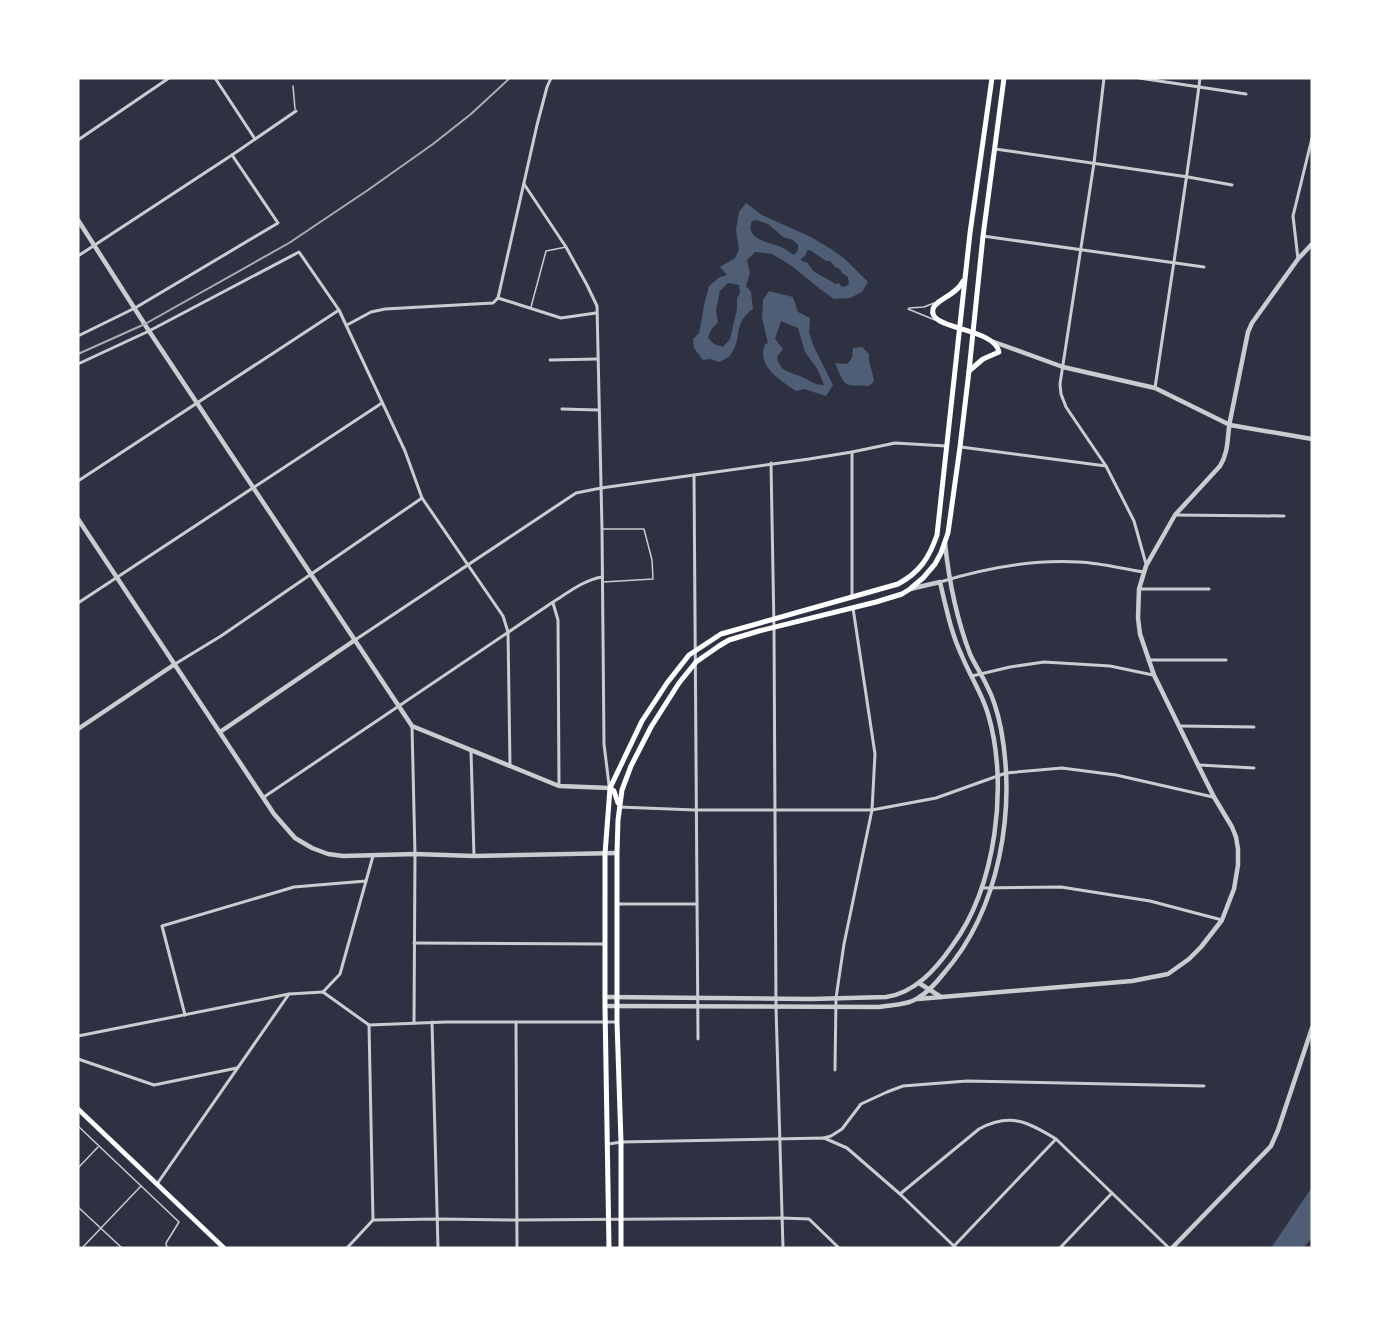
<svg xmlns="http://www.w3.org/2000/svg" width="1390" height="1326" viewBox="0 0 1390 1326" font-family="'Playfair Display',serif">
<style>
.water{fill:#4f5d75;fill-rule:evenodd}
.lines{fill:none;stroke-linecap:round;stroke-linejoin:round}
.service{stroke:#caccd0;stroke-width:1.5}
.minor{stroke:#caccd0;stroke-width:3}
.tertiary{stroke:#caccd0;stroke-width:4.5}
.secondary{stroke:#fff;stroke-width:4.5}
.primary{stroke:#fff;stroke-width:5}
.rail{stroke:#abadb3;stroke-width:2}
</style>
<rect width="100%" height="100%" fill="#2d3142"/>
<!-- water -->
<g class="water">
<path d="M746 203 762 215 811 237 831 249 845 259 868 282 862 292 850 298 834 299 820 289 792 266 772 254 755 252 747 260 750 273 746 286 751 292 753 309C732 324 743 338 731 354 729 358 723 360 719 362L710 359 703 360 694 348 693 339 699 333 705 301 709 286 720 277 727 275 720 267 735 258 739 250 736 229 739 212ZM757 220 768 224 783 237 793 240 798 245V250L794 255C790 253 786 249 781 247 770 242 744 240 752 221ZM810 250 826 261H830L835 267 841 270V272L848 277 849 284 846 286 842 287 839 283 835 284C826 276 814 276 808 263L802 261 801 259 806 255 807 251ZM728 283 739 285 740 293 737 298V309L730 339 723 347 714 344 708 338 711 330 718 322 716 310 720 291Z"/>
<path d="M769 291 793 297 798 312 810 318 809 333 814 347 833 385 826 396 804 389 796 391C783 382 764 371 763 354 763 351 764 347 765 344L768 343 762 318 763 300ZM781 321 798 328 805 352 818 370 824 385C815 385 813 382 806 379 792 371 781 375 777 357L783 349 775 339Z"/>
<path d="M862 347 869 354C868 365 873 370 874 381L869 386C842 385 846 388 835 363L847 364 852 358 853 348Z"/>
<polygon points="1312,1187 1312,1238 1303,1248 1271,1248"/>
</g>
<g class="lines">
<!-- service -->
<g class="service">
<polyline points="293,86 295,109"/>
<polyline points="531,307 546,251 566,247"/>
<polyline points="909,308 924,307 934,303"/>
<polyline points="908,309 935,320"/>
<polyline points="603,582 653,579 652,560 644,529 603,529"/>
<polyline points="78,1126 179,1222 166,1243 167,1248"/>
<polyline points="78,1168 98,1147"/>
<polyline points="78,1207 122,1248"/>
<polyline points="82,1248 141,1186"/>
</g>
<!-- minor -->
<g class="minor">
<polyline points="215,78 255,139"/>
<polyline points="1104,78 1094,163 1060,384 1061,394 1066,407 1106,466 1134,521 1146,564"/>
<polyline points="1139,78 1246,94"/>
<polyline points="78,140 169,78"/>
<polyline points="995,149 1188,177 1232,185"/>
<polyline points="524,184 566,247 587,285 597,306 602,529 604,744 609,785"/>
<polyline points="983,236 1204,267"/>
<polyline points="78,256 232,155 296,111"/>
<polyline points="1298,259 1293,216 1312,138"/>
<polyline points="498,298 537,125 547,87 551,78"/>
<polyline points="498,298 561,318 596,313"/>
<polyline points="347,325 371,312 385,309 493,303 498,298"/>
<polyline points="78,336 135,308 278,223 232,155"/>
<polyline points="550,360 597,359"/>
<polyline points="78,364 149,331 299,252 339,310 346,325 405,451 422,498 503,616 508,632 510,765"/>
<path d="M1155 388C1170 285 1187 182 1200 78"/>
<polyline points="562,409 598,410"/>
<polyline points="961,447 1106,466"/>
<polyline points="771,463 774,628 776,1007 783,1248"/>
<polyline points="694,475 698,1039"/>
<polyline points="78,481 339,310"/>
<polyline points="1175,515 1284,516"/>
<path d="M940 582C986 568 1032 559 1079 562 1101 563 1123 569 1144 572"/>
<polyline points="1139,589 1209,589"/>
<polyline points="852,597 852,452"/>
<polyline points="78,603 382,403"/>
<polyline points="553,603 558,620 559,786"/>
<polyline points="355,640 576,493 601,488 809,459 852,452 895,443 946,446"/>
<polyline points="1148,660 1226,660"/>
<polyline points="175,664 221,636 422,498"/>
<polyline points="972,676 1010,667 1044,662 1110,666 1153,675"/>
<polyline points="412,726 415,854 414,1023"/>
<polyline points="1180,726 1254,727"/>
<polyline points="471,751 474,856"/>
<polyline points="1199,765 1254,768"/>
<path d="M264 797 553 602C569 592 584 580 602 577"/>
<polyline points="619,807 695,810 872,810 936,798 1006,773 1062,768 1116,775 1213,797"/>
<polyline points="982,888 1061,887 1150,901 1222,920"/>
<polyline points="618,904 697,904"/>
<polyline points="414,943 604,944"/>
<polyline points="323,992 369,1025 446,1022 617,1022"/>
<polyline points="323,992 340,974 373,856"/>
<polyline points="185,1015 162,926 294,887 366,881"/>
<polyline points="432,1022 438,1248"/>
<polyline points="516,1022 517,1248"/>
<polyline points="369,1025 373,1220"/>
<polyline points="78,1036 289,994 323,992"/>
<polyline points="78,1059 154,1085 237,1068"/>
<polyline points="835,1070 836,998 844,944 872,810 875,754 853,608"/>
<polyline points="824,1138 831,1136 842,1129 861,1104 887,1092 903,1086 967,1081 1204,1086"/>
<polyline points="609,1144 621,1142 824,1138 847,1148 900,1194 956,1248"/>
<polyline points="157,1184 289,994"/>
<path d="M900 1194 979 1129C1010 1112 1028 1122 1056 1139L1169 1248"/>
<polyline points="954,1246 1056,1139"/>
<polyline points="347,1248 373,1220 438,1219 516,1220 782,1218 809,1219 839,1248"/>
<polyline points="1060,1248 1112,1193"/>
</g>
<!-- tertiary -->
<g class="tertiary">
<polyline points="78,220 149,331 412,726 559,786 610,788"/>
<polyline points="994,342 1063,367 1155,388 1230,425 1312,439"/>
<polyline points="78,519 274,814 295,838 312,848 328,854 343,856 415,854 474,856 617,853"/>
<polyline points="78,729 175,664"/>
<polyline points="220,732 355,640"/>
<polyline points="919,983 941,997"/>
<path d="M605 997 811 999 886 997C915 993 936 969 952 946 996 887 1009 784 988 714 982 693 970 676 962 656 951 633 946 607 940 582L910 589"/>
<path d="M918 999 1132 981 1168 974 1189 959 1201 947 1222 920 1234 889 1238 865V849L1236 837 1232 827 1214 797 1198 765 1154 675 1140 634 1138 618 1139 589 1146 566 1175 515 1220 466C1229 452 1227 437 1230 421 1236 391 1242 362 1248 332L1252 323 1298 259 1312 244"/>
<path d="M605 1006 879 1007C891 1005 908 1005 918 998 928 992 937 982 944 973 1000 909 1016 810 1001 729 998 714 994 699 987 686 982 675 975 665 970 654 956 617 949 582 945 543"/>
<polyline points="1172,1248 1271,1146 1278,1130 1312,1028"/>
</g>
<!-- secondary -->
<polyline class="secondary" points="78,1109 224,1248"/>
<!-- primary -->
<g class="primary">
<path d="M963 281C957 295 935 300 933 309 927 330 994 327 999 352L983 359 969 371"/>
<polyline points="610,788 614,791 618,803"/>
<path d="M609 1248 605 1006V854L610 788 642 721 667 683 689 655 721 634 898 584C920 572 929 558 937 535L970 233 992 78"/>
<polyline points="621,1248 621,1142 617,1022 617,853 618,820 622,790 631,766 651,727 679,683 696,662 719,646 729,640 759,631 876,602 902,594 910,589 923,578 935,564 941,553 948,533 960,447 969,371 983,236 1004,78"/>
</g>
<!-- rail -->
<polyline class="rail" points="78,354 145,324 289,243 368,190 433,144 471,114 510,78"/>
</g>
<!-- border -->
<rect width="1390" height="1326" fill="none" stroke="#ffffff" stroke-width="159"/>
</svg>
